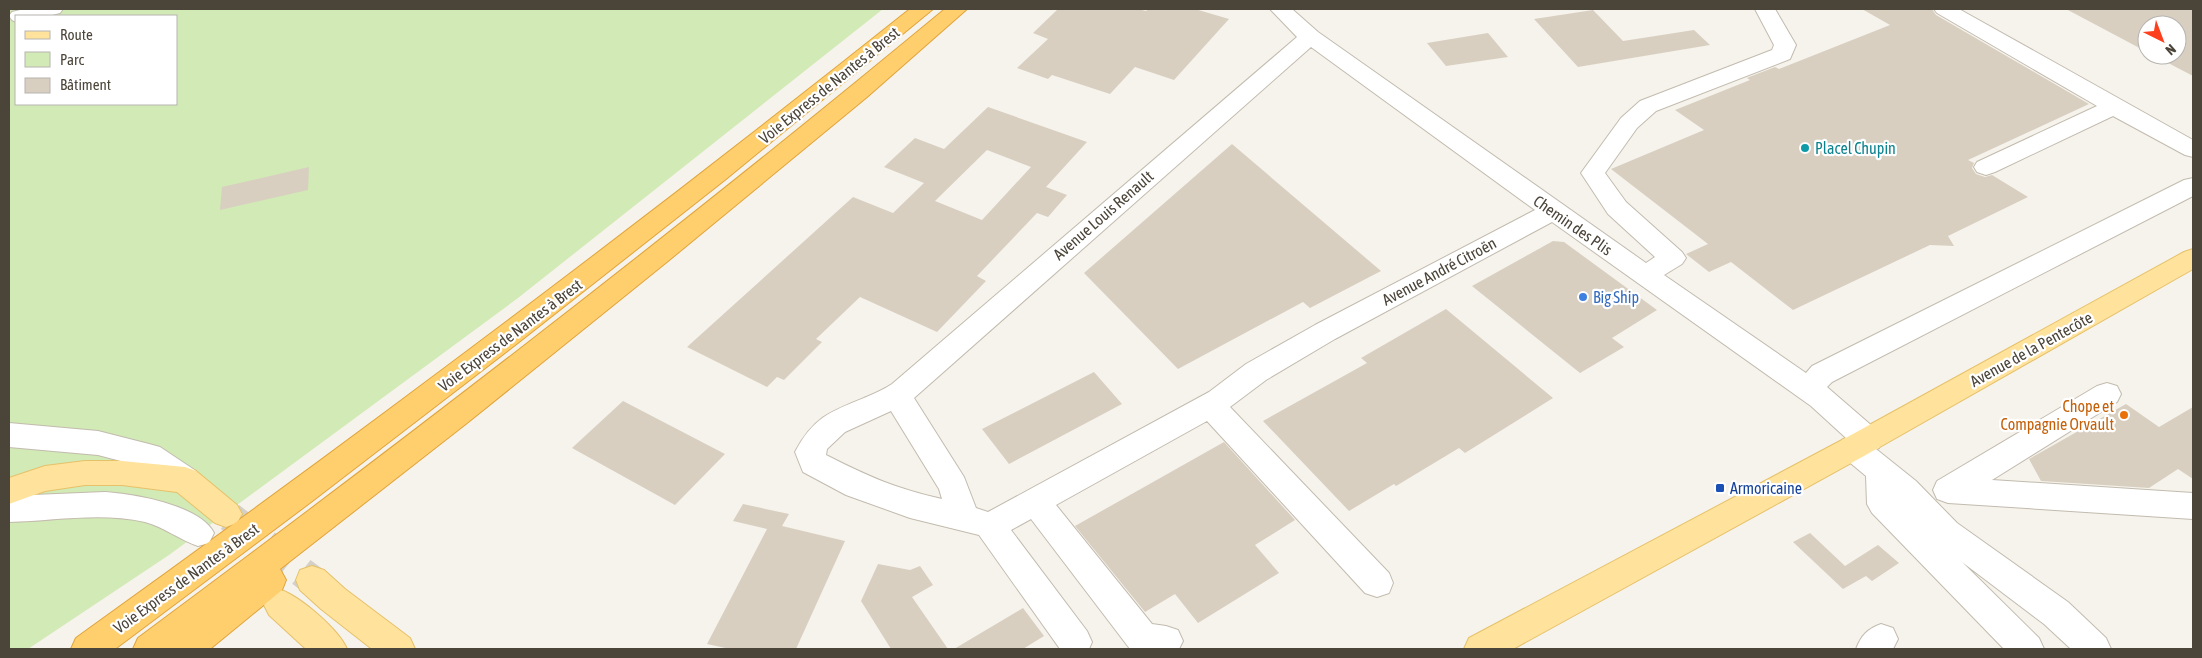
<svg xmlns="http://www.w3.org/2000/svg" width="2202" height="658" viewBox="0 0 2202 658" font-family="'Asap Condensed',sans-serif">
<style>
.green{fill:#d2eab5;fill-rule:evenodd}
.building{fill:#d8cfc1;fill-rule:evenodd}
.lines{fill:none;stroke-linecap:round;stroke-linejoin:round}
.major-tunnel{stroke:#d4d0c8;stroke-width:30;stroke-dasharray:30 15;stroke-linecap:butt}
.minor-casing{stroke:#c2bbae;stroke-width:2}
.major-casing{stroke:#e6c16a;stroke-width:2}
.highway-casing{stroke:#e0a43c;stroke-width:2}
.minor{fill:#fff;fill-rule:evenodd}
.major{fill:#ffe39c;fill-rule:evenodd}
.highway{fill:#ffcf6e;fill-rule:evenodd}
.culture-dot{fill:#0f9aa8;stroke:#fff;stroke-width:2}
.shop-dot{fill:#3f7fe0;stroke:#fff;stroke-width:2}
.food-dot{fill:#e8710a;stroke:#fff;stroke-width:2}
.transit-dot{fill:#1a4fb4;stroke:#fff;stroke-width:2}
.labels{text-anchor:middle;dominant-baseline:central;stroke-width:4.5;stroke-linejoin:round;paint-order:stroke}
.street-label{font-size:16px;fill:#4b4439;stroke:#fff}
.culture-label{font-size:16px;fill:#0d838f;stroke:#fff;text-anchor:start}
.shop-label{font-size:16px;fill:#366cbe;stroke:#fff;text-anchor:start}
.food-label{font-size:16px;fill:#c56008;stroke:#fff;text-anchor:end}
.transit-label{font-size:16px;fill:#164399;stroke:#fff;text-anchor:start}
</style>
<rect width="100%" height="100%" fill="#f6f3ec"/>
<!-- green -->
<path class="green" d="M9 9H883L518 298 169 555 28 649H9ZM16 16H176V104H16Z"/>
<!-- building -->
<g class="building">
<polygon points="1058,9 1138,9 1146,11 1149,9 1195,9 1229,19 1174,80 1135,67 1110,94 1052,75 1048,79 1017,68 1048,39 1033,33"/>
<polygon points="1862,9 1932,9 1936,15 2089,104 1968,160 1974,163 1972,168 1976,174 1985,177 1992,175 2028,197 1948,236 1954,246 1930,245 1793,310 1731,262 1709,272 1686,254 1708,244 1611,169 1704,130 1675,110 1750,80 1747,78 1749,77 1775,67 1779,69 1890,25"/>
<polygon points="2066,9 2193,9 2193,76 2153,55 2177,55 2177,25 2147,25 2147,52"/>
<polygon points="1593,10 1623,41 1694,30 1710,45 1578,67 1534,19"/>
<polygon points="1488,33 1508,57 1446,66 1427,43"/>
<path d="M988 107 1087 142 1046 187 1067 195 1048 217 1037 213 977 276 986 281 937 332 860 297 816 339 822 342 784 380 777 377 767 387 687 347 853 197 893 213 924 183 884 167 915 138 944 149ZM987 150 1031 167 982 220 935 201Z"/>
<polygon points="1232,144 1381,271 1310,308 1303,302 1178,369 1084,273"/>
<polygon points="309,167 308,190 220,210 222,187"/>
<polygon points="1553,241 1564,242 1657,310 1612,338 1624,347 1580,373 1472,286"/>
<polygon points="1446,309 1553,398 1465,453 1459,448 1396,486 1394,484 1349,511 1263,421 1367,363 1361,358"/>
<polygon points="1094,372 1122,404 1009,464 982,429"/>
<polygon points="623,401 725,454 675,505 572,448"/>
<polygon points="2126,404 2159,427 2193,407 2193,479 2178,469 2149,488 2041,481 2029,459"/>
<polygon points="1224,442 1295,520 1255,545 1279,573 1198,623 1175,594 1145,612 1075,526"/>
<polygon points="743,504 789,514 782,526 845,541 796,649 730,649 707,644 767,529 733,521"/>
<polygon points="1810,533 1845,566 1878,545 1899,563 1872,581 1866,576 1843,589 1793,542"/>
<polygon points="878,564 910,570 920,566 933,585 912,597 948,649 891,649 861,601"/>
<polygon points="1023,608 1044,636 1023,649 954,649"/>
</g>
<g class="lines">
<!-- major-tunnel -->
<polyline class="major-tunnel" points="230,517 312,580"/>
<!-- minor casing -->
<g class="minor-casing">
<g id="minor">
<polygon points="24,9 63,9 60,13 48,16 16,16 16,22 12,20 9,16 12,12"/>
<path d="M1270 9H1292L1318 32 1646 263 1655 257 1608 214 1581 173 1621 118 1640 101 1772 50 1774 45 1755 9H1775L1796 45 1790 59 1656 111 1637 128 1605 173 1626 202 1682 252 1686 258 1682 264 1664 275 1806 373 1812 366 2184 180 2193 178V196L1832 382 1827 387 1879 432 1883 440 1879 448 1876 449 1916 481 1957 523 2068 602 2106 638 2111 649H2071L2044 624 1962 562 2039 638 2044 649H2004L1872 513 1867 504 1866 476 1842 456 1838 448 1842 440 1846 438 1811 406 1552 222 1335 339 1266 380 1230 407 1389 573 1393 583 1389 593 1377 597 1365 593 1207 421 1056 505 1152 624 1166 626 1178 630 1183 641 1179 649H1130L1031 519 1011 530 1087 631 1092 642 1089 649H1060L979 535 910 518 846 495 803 472 795 452C813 418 829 412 864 398 873 394 883 390 892 384L1297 37ZM1311 47 1535 210 1315 325 1246 364 1209 392 988 512 976 508 964 477 914 398ZM891 411 939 489 942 499C897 489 867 476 826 455L827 449 845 432Z"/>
<polygon points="1934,9 1959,9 2193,140 2193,157 2185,155 2113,116 1995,172 1986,175 1977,172 1974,167 1977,162 2097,106 1937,13"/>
<polygon points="2107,383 2117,386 2121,394 2117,402 1992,480 2193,493 2193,519 1948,503 1937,499 1933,490 1937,481 2097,386"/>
<polygon points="9,423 98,431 149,444 160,447 196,471 200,480 196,489 185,493 174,489 140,466 98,455 9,447"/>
<path d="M105 492C134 494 200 505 214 533L209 543 198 546C180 540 164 527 145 522 100 512 54 521 9 522V496Z"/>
<path d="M1881 624 1893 628 1898 639 1893 649H1856C1861 636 1867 629 1881 624Z"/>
</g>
</g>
<!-- major casing -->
<g class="major-casing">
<g id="major">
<polygon points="2193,249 2193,269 1864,456 1513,649 1464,649 1469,638 1842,440 2184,252"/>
<polygon points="85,461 122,461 185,467 196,471 237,505 242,514 237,523 226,527 215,523 177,492 122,485 85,485 45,491 9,504 9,478 45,466"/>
<polygon points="312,566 324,570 345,589 410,638 415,649 372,649 321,609 300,590 296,580 300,570"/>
<path d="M281 590C301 597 339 630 347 649H306L269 615 264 605 269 595Z"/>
</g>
</g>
<!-- highway casing -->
<g class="highway-casing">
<g id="highway">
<path d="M910 9H933L726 179 519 342 311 502 115 649H71L76 638C359 435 638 226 910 9Z"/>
<path d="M945 9H967L867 97 668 261 467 423 280 569 286 580 282 590 210 649H133L138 638C412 435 682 227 945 9Z"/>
</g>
</g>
<!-- minor -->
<use href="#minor" class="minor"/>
<!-- major -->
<use href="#major" class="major"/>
<!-- highway -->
<use href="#highway" class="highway"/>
</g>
<!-- markers -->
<circle class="culture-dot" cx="1805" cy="148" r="5"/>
<circle class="shop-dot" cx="1583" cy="297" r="5"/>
<circle class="food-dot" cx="2124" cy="415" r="5"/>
<rect class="transit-dot" x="1715" y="483" width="10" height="10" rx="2.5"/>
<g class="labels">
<!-- street labels -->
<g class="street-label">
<text transform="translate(829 85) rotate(-39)">Voie Express de Nantes à Brest</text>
<text transform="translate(1103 215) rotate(-41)">Avenue Louis Renault</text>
<text transform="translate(1573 225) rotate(35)">Chemin des Plis</text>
<text transform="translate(1439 271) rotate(-28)">Avenue André Citroën</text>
<text transform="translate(510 335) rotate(-37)">Voie Express de Nantes à Brest</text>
<text transform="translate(2031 349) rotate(-29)">Avenue de la Pentecôte</text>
<text transform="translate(186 578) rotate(-36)">Voie Express de Nantes à Brest</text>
</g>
<!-- culture labels -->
<g class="culture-label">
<text x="1815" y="148">Placel Chupin</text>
</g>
<!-- shop labels -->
<g class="shop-label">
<text x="1593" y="297">Big Ship</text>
</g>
<!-- food labels -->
<g class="food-label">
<text x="2114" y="406">Chope et<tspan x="2114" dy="18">Compagnie Orvault</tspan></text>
</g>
<!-- transit labels -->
<g class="transit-label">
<text x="1730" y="488">Armoricaine</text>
</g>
</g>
<!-- border -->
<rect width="2202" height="658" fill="none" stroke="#4b4439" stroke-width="20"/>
<!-- legend -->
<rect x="15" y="15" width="162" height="90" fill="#ffffff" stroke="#b7b4b0"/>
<rect x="25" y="31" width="25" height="8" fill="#ffe39c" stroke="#b7b4b0"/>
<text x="60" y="40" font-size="15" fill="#4b4439">Route</text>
<rect x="25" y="52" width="25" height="15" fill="#d2eab5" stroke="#b7b4b0"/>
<text x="60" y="65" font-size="15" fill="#4b4439">Parc</text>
<rect x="25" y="78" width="25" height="15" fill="#d8cfc1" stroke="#b7b4b0"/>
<text x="60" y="90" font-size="15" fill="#4b4439">Bâtiment</text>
<!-- north arrow -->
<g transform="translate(2162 40) rotate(138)"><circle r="24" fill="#ffffff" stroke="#b7b4b0"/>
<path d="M0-4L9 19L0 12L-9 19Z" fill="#fc3f1d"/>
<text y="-8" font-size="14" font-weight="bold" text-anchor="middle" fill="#4b4439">N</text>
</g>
</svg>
